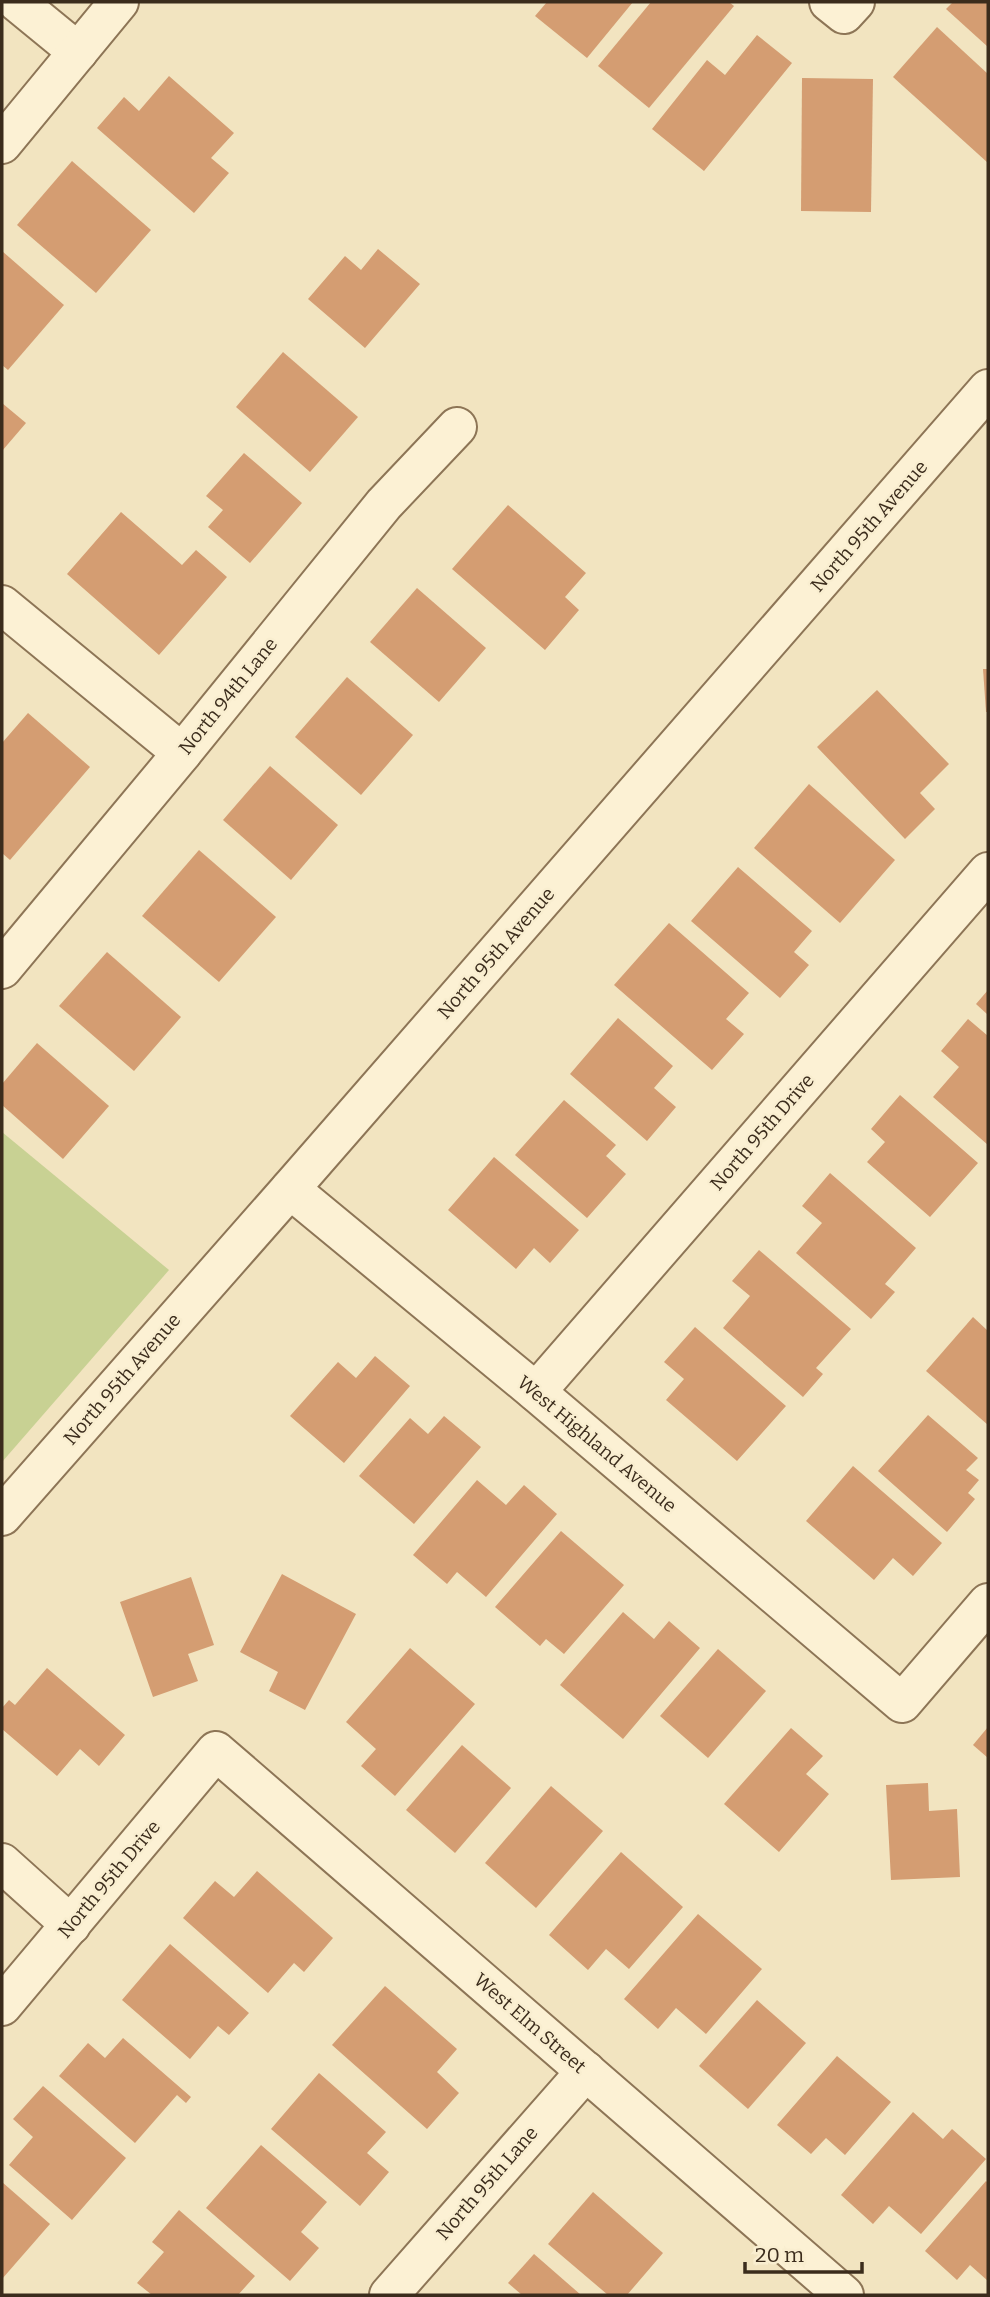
<svg xmlns="http://www.w3.org/2000/svg" width="990" height="2297" viewBox="0 0 990 2297" font-family="Bitter,serif">
<style>
.green{fill:#c8d193}
.building{fill:#d49d72}
.lines{fill:none;stroke-linecap:round;stroke-linejoin:round}
.minor-casing{stroke:#8d7556;stroke-width:42}
.minor{stroke:#fcf1d4;stroke-width:38}
.labels{text-anchor:middle;dominant-baseline:central;stroke-width:5;stroke-linejoin:round;paint-order:stroke}
.street-label{font-size:19px;fill:#3b2c1c;stroke:#f9eed0}
</style>
<rect width="100%" height="100%" fill="#f2e4c0"/>
<!-- green -->
<polygon class="green" points="2,1132 169,1270 2,1462"/>
<!-- building -->
<g class="building">
<polygon points="547,2 633,2 587,58 535,16"/>
<polygon points="651,2 729,2 734,6 649,108 598,66"/>
<polygon points="953,2 988,2 988,47 946,9"/>
<polygon points="937,27 988,74 988,163 893,77"/>
<polygon points="757,35 792,63 704,171 652,129 707,60 725,75"/>
<polygon points="169,76 234,133 211,158 229,173 194,213 97,128 124,97 139,111"/>
<polygon points="802,78 873,79 871,212 801,211"/>
<polygon points="72,161 151,230 96,293 17,225"/>
<polygon points="378,249 420,284 365,348 308,299 345,256 361,270"/>
<polygon points="2,251 64,305 8,370 2,365"/>
<polygon points="283,352 358,417 310,472 236,407"/>
<polygon points="2,403 26,423 2,451"/>
<polygon points="244,453 302,503 250,563 208,527 223,510 206,496"/>
<polygon points="508,505 586,573 565,597 579,610 545,650 452,569"/>
<polygon points="121,512 182,565 196,550 227,577 159,655 67,574"/>
<polygon points="417,588 486,648 439,702 370,642"/>
<polygon points="983,669 988,669 988,712 986,712"/>
<polygon points="347,677 413,735 361,795 295,737"/>
<polygon points="877,690 949,764 920,793 935,809 905,839 817,747"/>
<polygon points="28,713 90,767 10,860 2,853 2,743"/>
<polygon points="270,766 338,825 291,880 223,820"/>
<polygon points="809,784 895,860 840,923 754,848"/>
<polygon points="199,850 276,917 219,982 142,916"/>
<polygon points="738,867 812,931 794,952 809,965 780,998 691,921"/>
<polygon points="669,923 749,993 726,1019 744,1034 712,1070 614,985"/>
<polygon points="107,952 181,1017 134,1071 59,1006"/>
<polygon points="988,990 988,1015 976,1004"/>
<polygon points="618,1018 673,1066 654,1088 676,1107 647,1141 570,1074"/>
<polygon points="968,1019 988,1036 988,1145 933,1097 959,1067 941,1051"/>
<polygon points="37,1043 109,1106 63,1159 2,1105 2,1084"/>
<polygon points="900,1095 978,1163 930,1217 867,1162 885,1142 871,1129"/>
<polygon points="564,1100 616,1145 606,1156 626,1174 587,1218 515,1155"/>
<polygon points="494,1157 579,1230 550,1263 534,1248 516,1269 448,1210"/>
<polygon points="830,1173 916,1248 885,1284 895,1292 871,1319 796,1253 822,1223 802,1206"/>
<polygon points="759,1250 851,1329 816,1368 823,1374 803,1397 723,1328 750,1296 732,1281"/>
<polygon points="973,1317 988,1331 988,1425 926,1371"/>
<polygon points="695,1327 786,1406 737,1461 666,1400 684,1379 664,1362"/>
<polygon points="375,1356 410,1386 344,1463 290,1416 338,1362 356,1378"/>
<polygon points="928,1415 978,1458 966,1470 979,1480 968,1493 975,1499 947,1532 878,1471"/>
<polygon points="444,1416 481,1447 414,1524 359,1476 410,1418 428,1434"/>
<polygon points="853,1466 942,1543 913,1576 893,1558 874,1580 806,1521"/>
<polygon points="477,1480 506,1505 524,1485 557,1514 486,1597 457,1572 447,1584 413,1555"/>
<polygon points="561,1531 624,1585 564,1654 546,1639 540,1646 495,1607"/>
<polygon points="282,1574 356,1614 305,1710 269,1691 278,1672 240,1652"/>
<polygon points="191,1577 214,1645 188,1654 198,1681 153,1697 120,1602"/>
<polygon points="623,1612 654,1639 669,1621 700,1648 623,1739 560,1685"/>
<polygon points="410,1648 475,1704 395,1796 361,1766 376,1749 346,1722"/>
<polygon points="718,1649 766,1691 708,1758 660,1716"/>
<polygon points="47,1668 125,1735 99,1766 80,1749 57,1776 2,1729 2,1708 9,1700 15,1705"/>
<polygon points="988,1727 988,1758 973,1745"/>
<polygon points="791,1728 823,1756 806,1774 829,1794 779,1852 724,1804"/>
<polygon points="462,1745 511,1788 455,1853 406,1810"/>
<polygon points="928,1783 929,1811 957,1809 960,1877 891,1880 886,1785"/>
<polygon points="551,1786 603,1831 536,1908 485,1863"/>
<polygon points="621,1852 683,1907 629,1969 606,1949 588,1970 549,1935"/>
<polygon points="257,1871 333,1938 304,1972 294,1963 268,1993 183,1918 215,1881 234,1897"/>
<polygon points="698,1914 762,1969 706,2034 676,2008 658,2029 624,1999"/>
<polygon points="170,1944 249,2013 229,2035 218,2026 190,2059 122,2000"/>
<polygon points="385,1986 457,2049 437,2072 459,2093 427,2129 332,2045"/>
<polygon points="757,2000 806,2043 748,2109 699,2066"/>
<polygon points="123,2038 191,2097 186,2103 177,2095 135,2143 59,2076 88,2043 105,2058"/>
<polygon points="837,2056 891,2102 845,2155 826,2138 811,2154 777,2125"/>
<polygon points="319,2073 386,2132 367,2153 389,2172 360,2206 271,2129"/>
<polygon points="43,2086 126,2158 72,2220 9,2165 33,2137 13,2119"/>
<polygon points="913,2112 943,2139 952,2129 986,2159 921,2234 889,2206 873,2224 841,2195"/>
<polygon points="261,2145 327,2202 301,2232 319,2248 290,2281 206,2208"/>
<polygon points="986,2181 988,2183 988,2281 970,2265 957,2280 925,2251"/>
<polygon points="2,2182 50,2224 2,2279"/>
<polygon points="593,2192 663,2253 627,2295 608,2295 548,2244"/>
<polygon points="179,2210 255,2276 238,2295 152,2295 137,2283 164,2252 152,2242"/>
<polygon points="534,2254 581,2295 522,2295 508,2283"/>
</g>
<g class="lines">
<!-- minor casing -->
<g class="minor-casing">
<g id="minor">
<polyline points="17,2 78,52"/>
<polyline points="829,2 844,14 855,2"/>
<polyline points="2,144 119,2"/>
<polyline points="2,605 182,753"/>
<polyline points="2,969 182,753 384,504 457,427"/>
<polyline points="290,1189 536,1392 902,1703 988,1603"/>
<polyline points="536,1392 988,872"/>
<polyline points="2,1516 290,1189 988,389"/>
<polyline points="2,1863 71,1925"/>
<polyline points="2,2006 216,1751 844,2295"/>
<polyline points="389,2295 586,2071"/>
</g>
</g>
<!-- minor -->
<use href="#minor" class="minor"/>
</g>
<g class="labels">
<!-- street labels -->
<g class="street-label">
<text transform="translate(869 526) rotate(-49)">North 95th Avenue</text>
<text transform="translate(228 696) rotate(-51)">North 94th Lane</text>
<text transform="translate(496 953) rotate(-49)">North 95th Avenue</text>
<text transform="translate(762 1132) rotate(-49)">North 95th Drive</text>
<text transform="translate(122 1379) rotate(-49)">North 95th Avenue</text>
<text transform="translate(597 1444) rotate(40)">West Highland Avenue</text>
<text transform="translate(109 1879) rotate(-50)">North 95th Drive</text>
<text transform="translate(530 2023) rotate(41)">West Elm Street</text>
<text transform="translate(487 2183) rotate(-49)">North 95th Lane</text>
</g>
</g>
<!-- border -->
<rect width="990" height="2297" fill="none" stroke="#3b2c1c" stroke-width="7"/>
<!-- scale -->
<path d="M745 2262v10h117v-10" fill="none" stroke="#3b2c1c" stroke-width="3.5"/>
<text x="755" y="2262" font-size="21" fill="#3b2c1c" stroke="#f9eed0" stroke-width="5" paint-order="stroke">20 m</text>
</svg>
